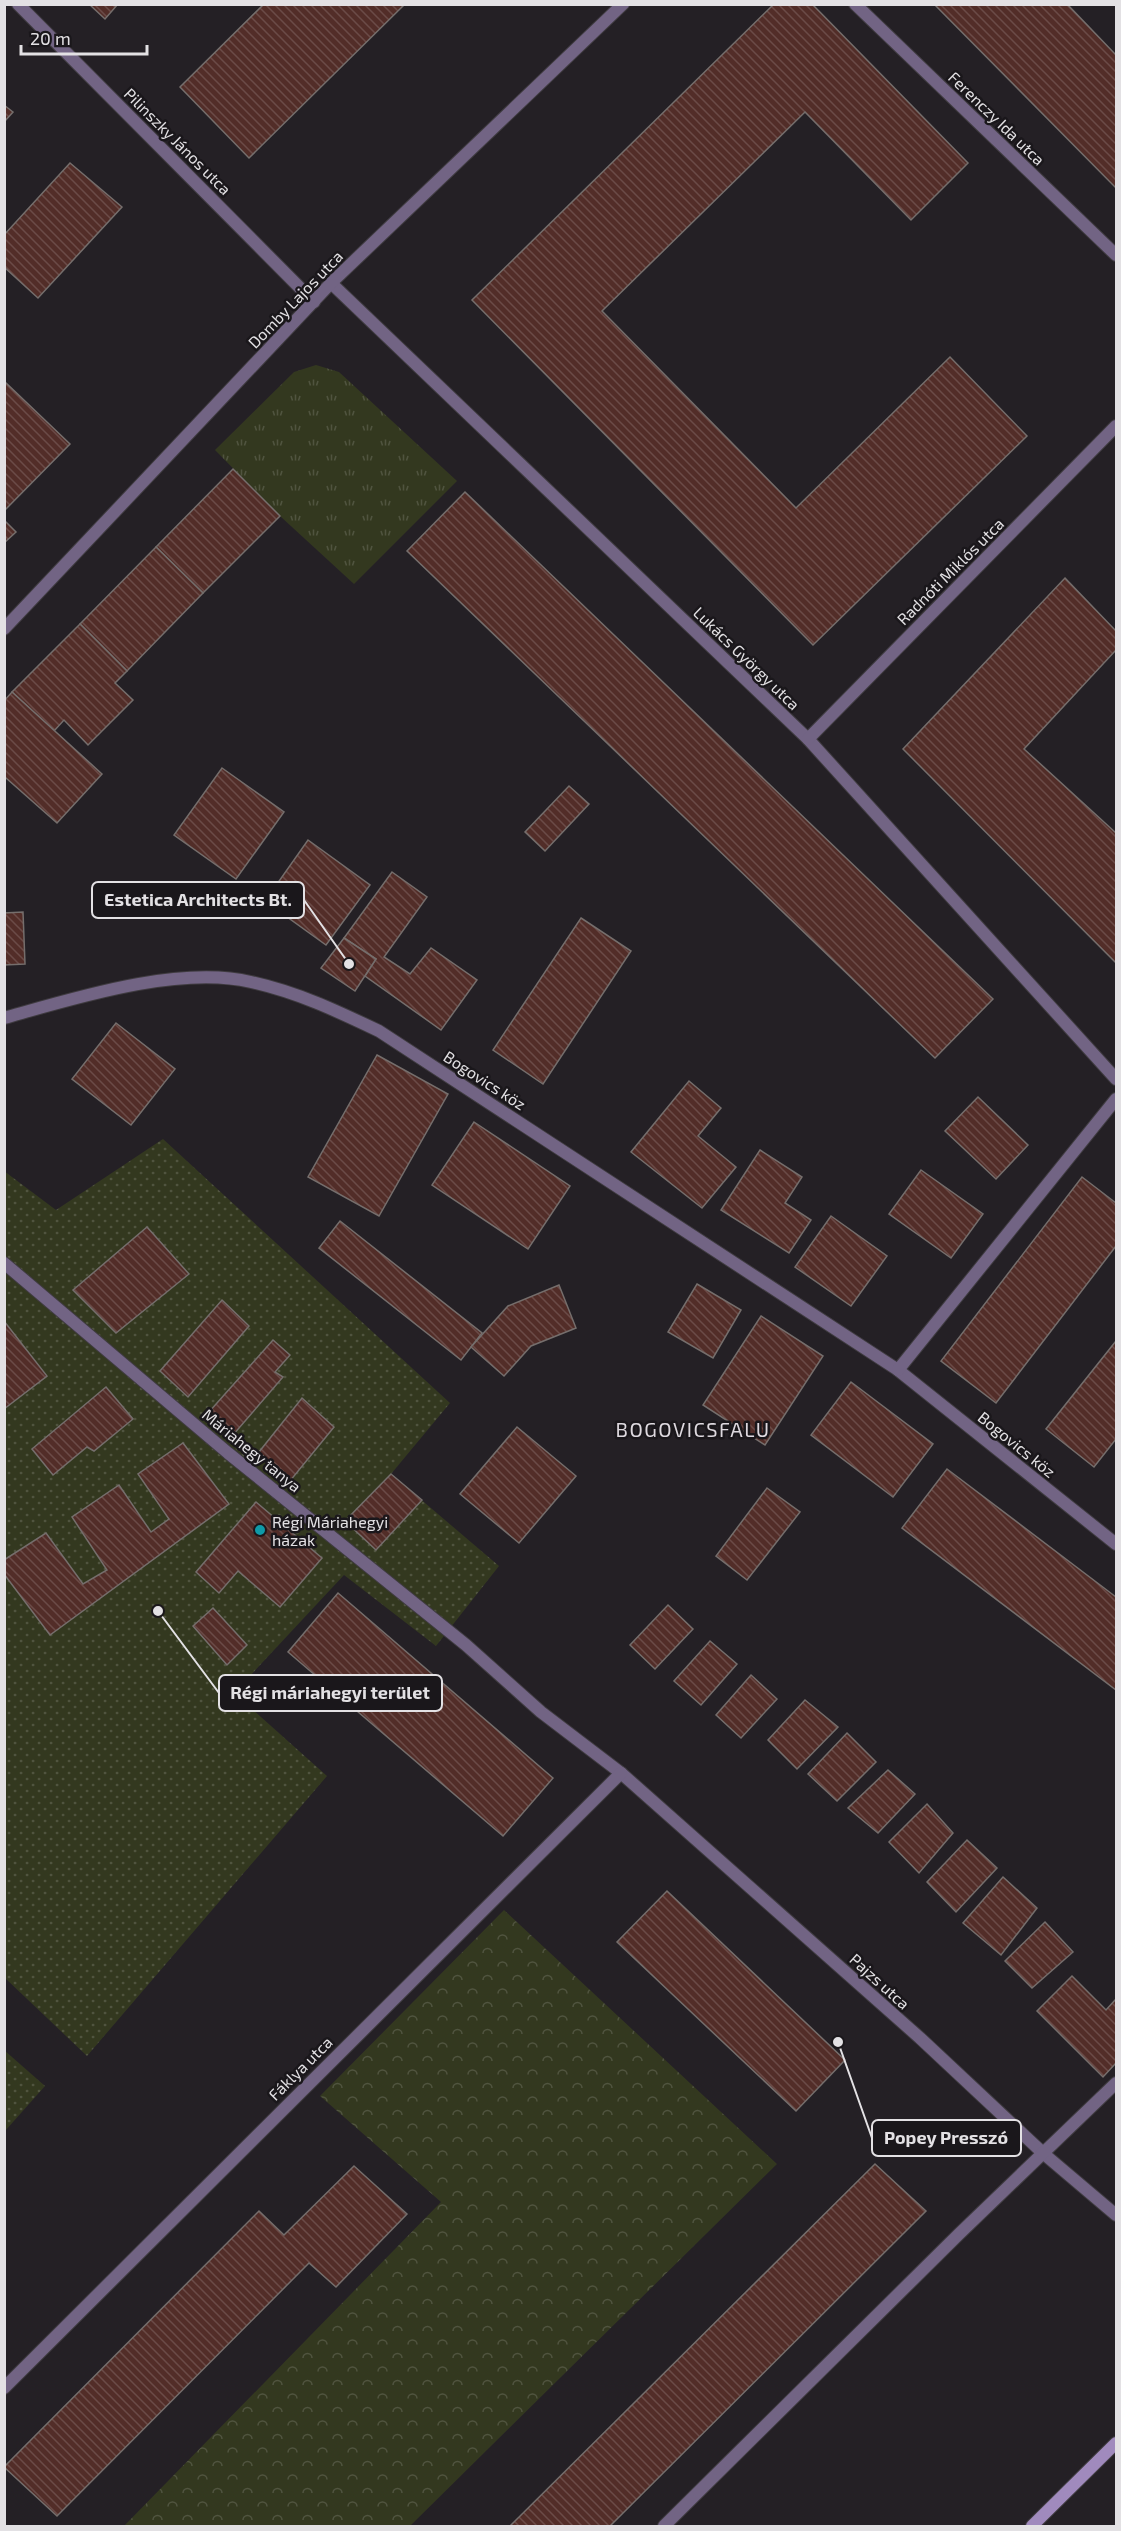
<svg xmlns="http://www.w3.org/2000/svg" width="1121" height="2531" viewBox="0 0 1121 2531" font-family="'Exo 2',sans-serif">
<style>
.grass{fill:url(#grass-tufts)}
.park{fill:url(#park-crowns)}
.garden{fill:url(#garden-dots)}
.building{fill:url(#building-back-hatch);stroke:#756e6c;stroke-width:1.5}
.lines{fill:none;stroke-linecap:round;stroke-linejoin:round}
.street-casing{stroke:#3f3b40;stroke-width:14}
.secondary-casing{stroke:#3f3b40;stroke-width:14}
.street{stroke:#726484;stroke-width:12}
.secondary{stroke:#a08abd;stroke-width:12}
.culture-dot{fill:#0f9aa8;stroke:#1a171b;stroke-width:2}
.labels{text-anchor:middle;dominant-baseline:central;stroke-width:5;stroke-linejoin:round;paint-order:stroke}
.street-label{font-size:16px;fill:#e3e1e4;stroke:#1a171b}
.poi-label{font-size:16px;fill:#e3e1e4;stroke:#1a171b;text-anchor:start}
.quarter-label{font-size:20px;letter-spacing:1.5px;fill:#ded9df;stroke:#1a171b}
.leader{fill:none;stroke:#e3e1e4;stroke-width:2}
.callout-dot{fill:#e3e1e4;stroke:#1a171b;stroke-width:2}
.callout{fill:#1a171b;stroke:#e3e1e4;stroke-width:2}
.callout-label{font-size:18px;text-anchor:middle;font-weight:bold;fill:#e3e1e4}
</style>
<defs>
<pattern id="grass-tufts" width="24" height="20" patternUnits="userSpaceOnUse" patternTransform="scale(1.5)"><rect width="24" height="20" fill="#33381f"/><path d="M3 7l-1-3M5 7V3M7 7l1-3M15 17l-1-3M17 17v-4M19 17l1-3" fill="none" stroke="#50543f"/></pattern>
<pattern id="park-crowns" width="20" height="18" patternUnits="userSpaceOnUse" patternTransform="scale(1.5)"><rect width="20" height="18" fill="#33381f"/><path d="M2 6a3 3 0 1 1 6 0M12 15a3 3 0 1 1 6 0" fill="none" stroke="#50543f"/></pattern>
<pattern id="garden-dots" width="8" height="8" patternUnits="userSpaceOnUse" patternTransform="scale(1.5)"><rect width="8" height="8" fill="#33381f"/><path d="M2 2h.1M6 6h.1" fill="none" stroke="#50543f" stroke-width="1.8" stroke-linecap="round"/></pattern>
<pattern id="building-back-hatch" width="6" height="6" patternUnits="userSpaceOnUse" patternTransform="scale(1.5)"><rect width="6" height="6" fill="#522d28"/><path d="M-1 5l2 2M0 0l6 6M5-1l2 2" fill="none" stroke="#6b4b47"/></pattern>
</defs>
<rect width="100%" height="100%" fill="#242025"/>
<!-- grass -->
<polygon class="grass" points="316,365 339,372 457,481 354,584 280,516 215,450 294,372"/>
<!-- park -->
<polygon class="park" points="504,1910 777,2164 410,2526 124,2526 441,2202 320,2096"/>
<!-- garden -->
<g class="garden">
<polygon points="163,1139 450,1403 391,1474 499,1566 436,1646 344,1575 234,1693 327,1776 87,2056 5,1978 4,1171 56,1210"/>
<polygon points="4,2050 45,2086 5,2131 4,2131"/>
</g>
<!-- building -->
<g class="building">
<polygon points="89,4 118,4 105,19"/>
<polygon points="264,4 405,4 249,158 180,87"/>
<polygon points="774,4 812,4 968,163 911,220 805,112 602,311 796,508 950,357 1027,436 813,645 472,300"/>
<polygon points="934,4 1067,4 1116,55 1116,188"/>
<polygon points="4,105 13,112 4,122"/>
<polygon points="70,163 122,207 38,298 4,267 4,235"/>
<polygon points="4,381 70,444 4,511"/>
<polygon points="233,469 280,516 203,593 156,547"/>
<polygon points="465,492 993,999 935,1058 407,551"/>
<polygon points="4,520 16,532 4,543"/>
<polygon points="156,547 203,593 127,671 80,624"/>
<polygon points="1065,578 1116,631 1116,650 1024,749 1116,833 1116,963 903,749"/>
<polygon points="80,624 127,671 115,683 133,700 88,745 64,720 54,731 12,692"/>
<polygon points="12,692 102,774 57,823 6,778 4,780 4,701"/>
<polygon points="222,768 284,812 236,879 174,835"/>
<polygon points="569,786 589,804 545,851 525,832"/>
<polygon points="308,840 370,885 326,945 265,901"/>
<polygon points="392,872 427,897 384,957 410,974 431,948 477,980 441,1030 365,976 376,959 344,938"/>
<polygon points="23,912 25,964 4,965 4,913"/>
<polygon points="581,918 631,951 543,1084 493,1050"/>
<polygon points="344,938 376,959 355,991 321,968"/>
<polygon points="116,1023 175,1069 131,1125 72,1079"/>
<polygon points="377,1055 448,1094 379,1216 308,1177"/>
<polygon points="689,1081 721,1108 698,1136 736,1167 702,1208 631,1152"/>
<polygon points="978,1097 1028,1145 996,1179 945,1131"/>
<polygon points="474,1122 570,1186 528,1249 432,1185"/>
<polygon points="760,1150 802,1177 785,1203 811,1220 789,1253 721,1210"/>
<polygon points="921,1170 983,1214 951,1258 889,1214"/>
<polygon points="1082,1177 1116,1203 1116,1246 996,1403 941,1361"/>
<polygon points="831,1216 887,1256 851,1306 795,1267"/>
<polygon points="340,1221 482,1333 461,1360 319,1248"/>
<polygon points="147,1227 189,1274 116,1333 73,1290"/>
<polygon points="697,1284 741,1310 713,1358 668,1332"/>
<polygon points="559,1285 576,1328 531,1346 504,1376 471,1347 508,1306"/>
<polygon points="222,1300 249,1326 188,1397 160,1371"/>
<polygon points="761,1316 823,1356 765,1445 703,1405"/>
<polygon points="4,1321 47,1376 4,1409"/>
<polygon points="273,1340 290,1355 275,1372 283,1377 233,1435 209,1412"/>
<polygon points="1116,1341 1116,1439 1094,1467 1046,1429"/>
<polygon points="851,1382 933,1444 893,1497 811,1435"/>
<polygon points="106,1387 133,1419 94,1451 87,1447 53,1475 32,1449"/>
<polygon points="302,1398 334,1427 290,1481 259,1452"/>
<polygon points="517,1427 576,1476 519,1543 460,1494"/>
<polygon points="183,1443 229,1504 50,1635 4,1574 4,1560 46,1533 83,1584 107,1570 72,1517 119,1485 151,1532 169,1519 138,1474"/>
<polygon points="947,1469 1116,1597 1116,1690 902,1528"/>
<polygon points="391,1474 422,1500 376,1550 345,1521"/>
<polygon points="767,1488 800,1512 747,1580 716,1556"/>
<polygon points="256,1502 322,1558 280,1607 238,1571 219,1593 196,1572"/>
<polygon points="338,1593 553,1778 503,1836 288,1652"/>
<polygon points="668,1605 693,1629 655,1669 630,1645"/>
<polygon points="213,1608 247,1645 227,1665 193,1626"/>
<polygon points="710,1641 737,1664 701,1705 674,1681"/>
<polygon points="751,1675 777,1699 741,1738 716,1715"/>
<polygon points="805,1700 838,1727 797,1769 768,1740"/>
<polygon points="847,1733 876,1762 837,1801 808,1774"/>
<polygon points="888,1770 915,1794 878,1833 848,1808"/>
<polygon points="927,1804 953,1833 919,1873 889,1842"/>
<polygon points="967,1840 997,1868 956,1912 927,1882"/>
<polygon points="1003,1877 1037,1908 1001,1955 963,1923"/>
<polygon points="667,1891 845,2060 796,2111 617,1942"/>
<polygon points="1045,1922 1073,1952 1032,1988 1005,1961"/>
<polygon points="1072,1976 1106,2010 1116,1999 1116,2063 1103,2077 1037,2011"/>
<polygon points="875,2164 926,2211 610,2526 510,2526"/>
<polygon points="354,2166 407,2214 336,2287 309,2263 57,2516 4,2467 259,2211 284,2235"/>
</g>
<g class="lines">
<!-- street casing -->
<g class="street-casing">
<g id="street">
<polyline points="18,4 314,302"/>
<polyline points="855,4 1116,255"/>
<polyline points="331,283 808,739 1116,1079"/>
<polyline points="4,629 331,283 623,4"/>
<polyline points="808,739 1116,426"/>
<path d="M4 1018C75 998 179 965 251 982 297 992 337 1011 379 1031L898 1370 1116 1544"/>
<polyline points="4,1263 228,1453 466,1645 541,1712 621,1773 920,2038 1044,2154 1116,2215"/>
<polyline points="898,1370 1116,1099"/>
<polyline points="4,2388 621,1773"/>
<polyline points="664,2526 959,2234 1116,2083"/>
</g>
</g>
<!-- secondary casing -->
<g class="secondary-casing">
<polyline id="secondary" points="1032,2526 1116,2443"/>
</g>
<!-- street -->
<use href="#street" class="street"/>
<!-- secondary -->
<use href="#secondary" class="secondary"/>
</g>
<!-- markers -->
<circle class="culture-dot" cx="260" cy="1530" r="6"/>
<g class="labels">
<!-- street labels -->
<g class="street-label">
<text transform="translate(997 118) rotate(44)">Ferenczy Ida utca</text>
<text transform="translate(178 141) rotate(45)">Pilinszky János utca</text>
<text transform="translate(295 299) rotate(-46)">Domby Lajos utca</text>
<text transform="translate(950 571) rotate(-45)">Radnóti Miklós utca</text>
<text transform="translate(747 658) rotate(44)">Lukács György utca</text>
<text transform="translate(485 1080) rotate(33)">Bogovics köz</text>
<text transform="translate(1017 1444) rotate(39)">Bogovics köz</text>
<text transform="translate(252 1450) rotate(39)">Máriahegy tanya</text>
<text transform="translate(880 1981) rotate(42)">Pajzs utca</text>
<text transform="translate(300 2068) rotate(-45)">Fáklya utca</text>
</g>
<!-- poi labels -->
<g class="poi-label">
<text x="272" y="1521">Régi Máriahegyi<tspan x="272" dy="18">házak</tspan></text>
</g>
<!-- quarter labels -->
<g class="quarter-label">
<text x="693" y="1429">BOGOVICSFALU</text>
</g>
</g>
<!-- callouts -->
<path class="leader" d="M349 964L304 900M158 1611L219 1693M838 2042L872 2138"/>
<g class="callout-dot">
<circle cx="349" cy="964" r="6"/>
<circle cx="158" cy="1611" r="6"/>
<circle cx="838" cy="2042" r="6"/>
</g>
<g class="callout">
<rect x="92" y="882" width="212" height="36" rx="6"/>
<rect x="219" y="1675" width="223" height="36" rx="6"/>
<rect x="872" y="2120" width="149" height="36" rx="6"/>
</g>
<g class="callout-label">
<text x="198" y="906">Estetica Architects Bt.</text>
<text x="330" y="1699">Régi máriahegyi terület</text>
<text x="946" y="2144">Popey Presszó</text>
</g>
<!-- border -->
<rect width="1121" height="2531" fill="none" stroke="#e3e1e4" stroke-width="12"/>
<!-- scale -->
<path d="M21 45v9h126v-9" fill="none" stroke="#e3e1e4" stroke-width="3"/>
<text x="30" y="45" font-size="18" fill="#e3e1e4" stroke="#1a171b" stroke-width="4.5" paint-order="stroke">20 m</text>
</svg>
